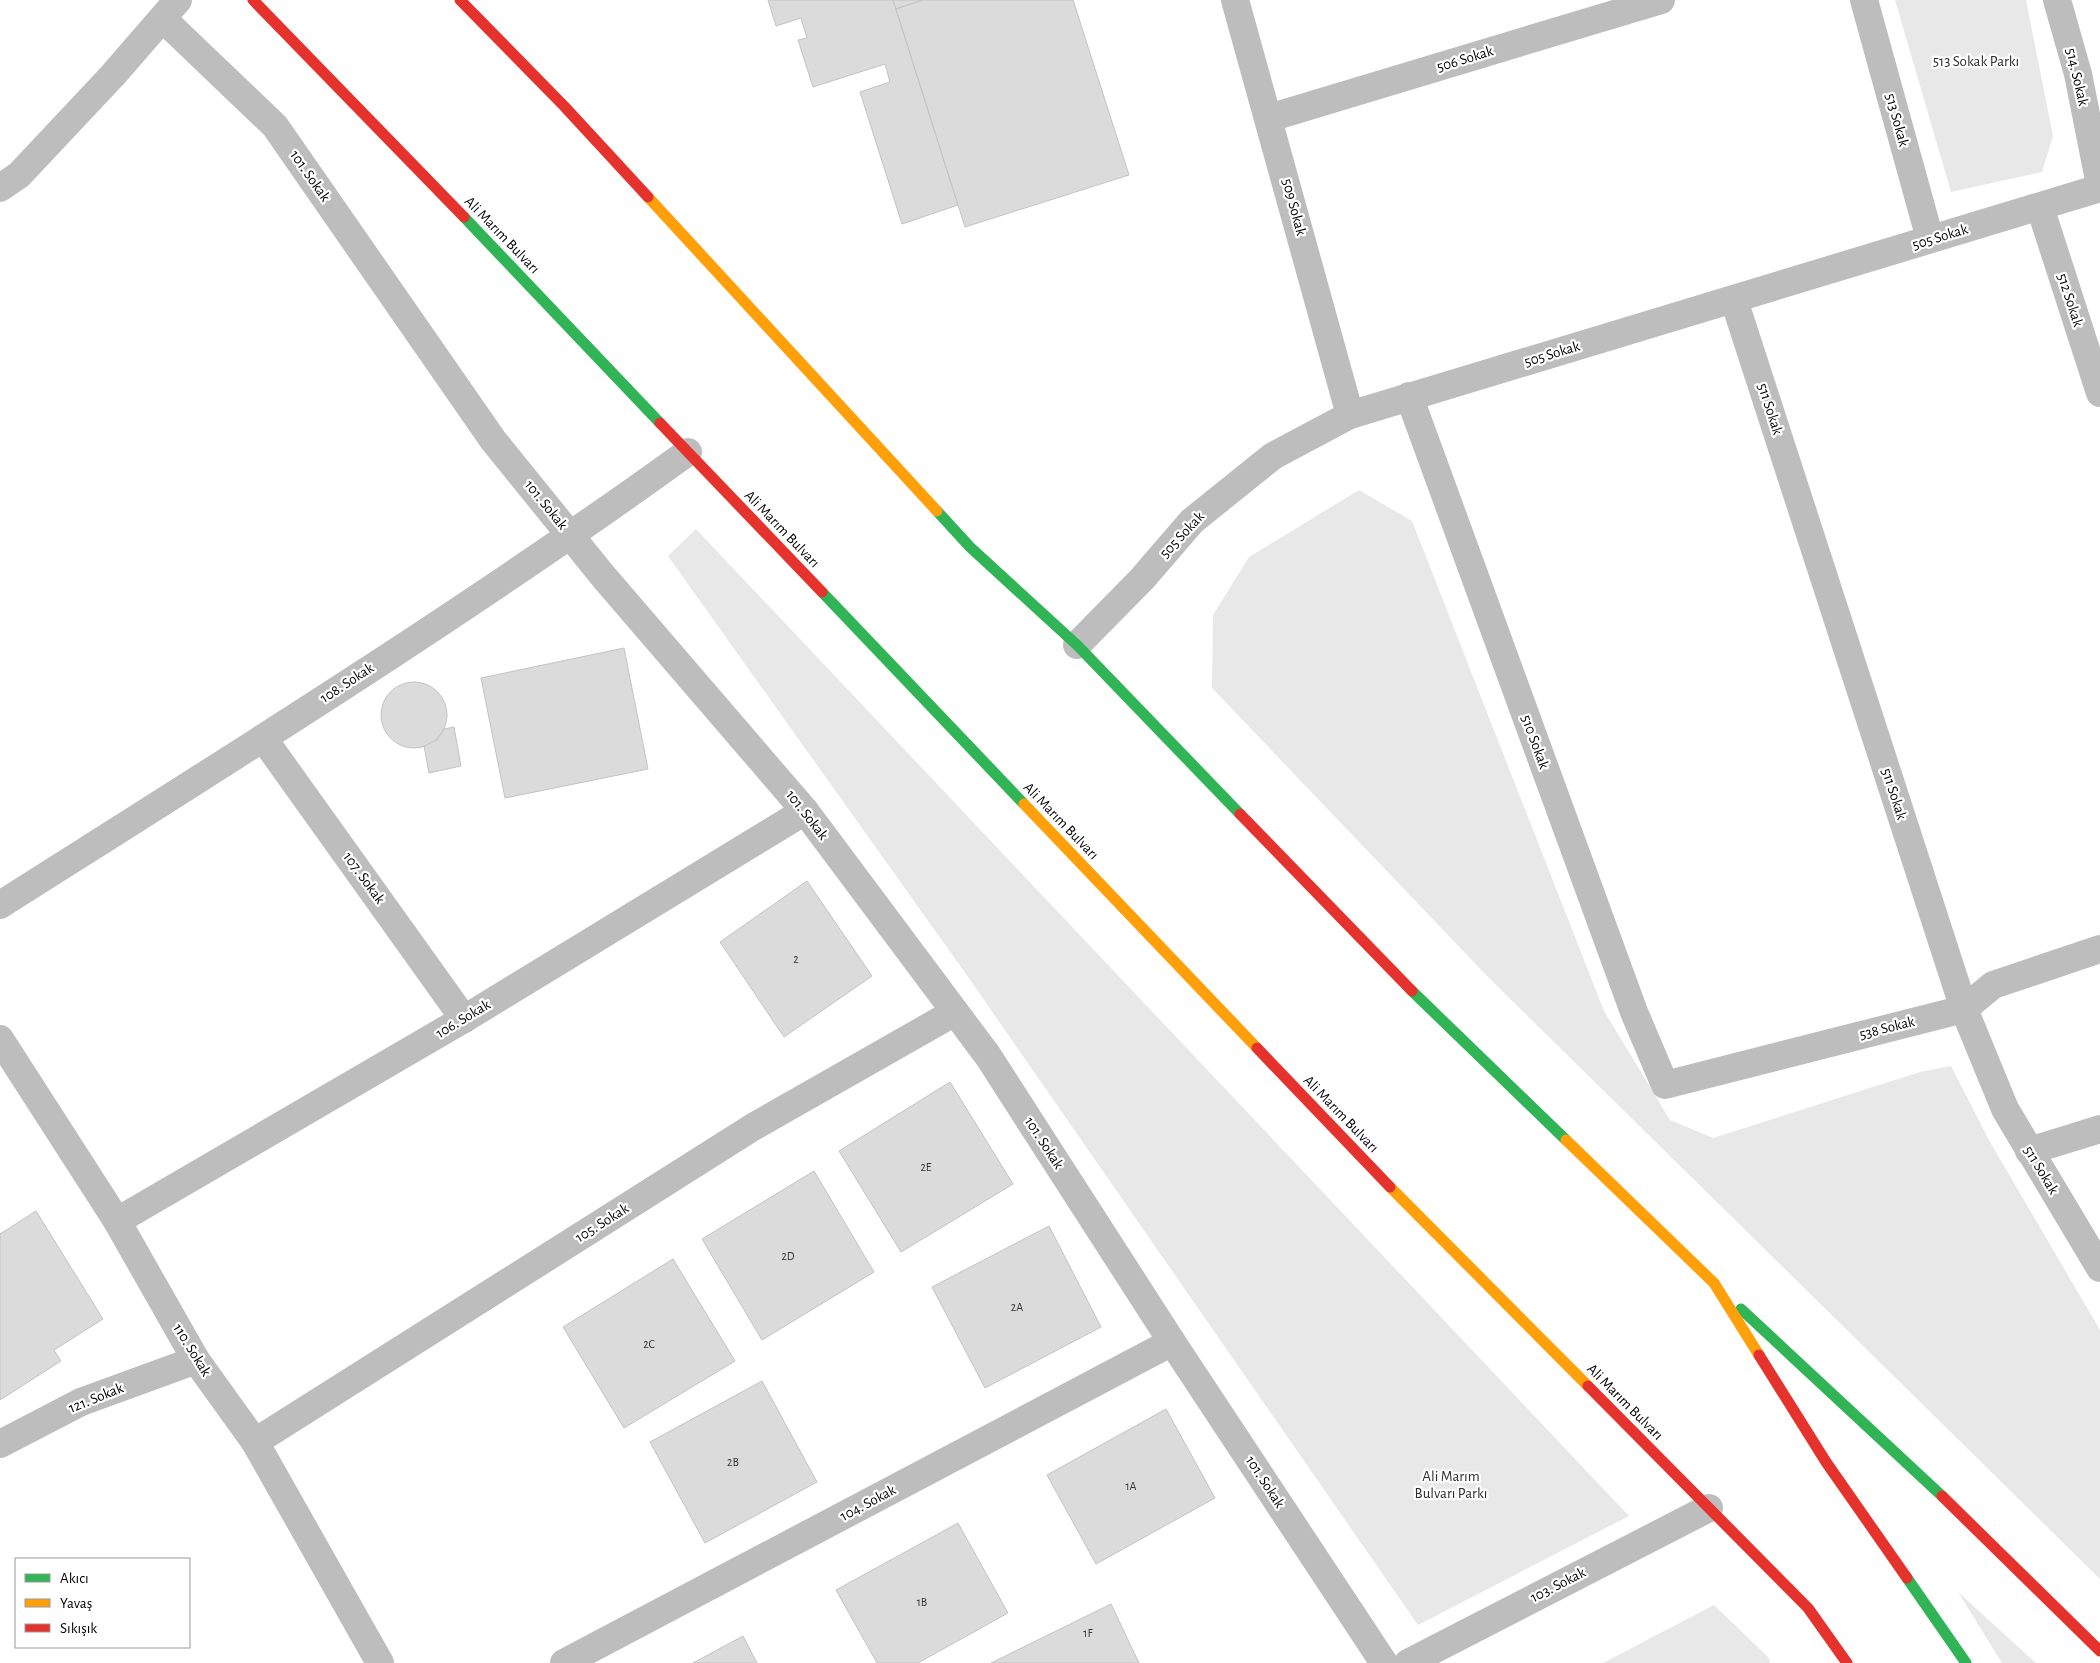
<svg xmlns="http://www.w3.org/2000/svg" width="2100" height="1663" viewBox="0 0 2100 1663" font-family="'Alegreya Sans',sans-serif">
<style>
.green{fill:#e8e8e8}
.building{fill:#dbdbdb;stroke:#c3c3c3}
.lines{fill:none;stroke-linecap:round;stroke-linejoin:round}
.street{stroke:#bdbdbd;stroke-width:28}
.fast{stroke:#30b455;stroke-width:11}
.slow{stroke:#ff9f0a;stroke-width:11}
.jam{stroke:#e5322d;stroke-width:11}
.labels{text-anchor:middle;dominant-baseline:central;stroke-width:4.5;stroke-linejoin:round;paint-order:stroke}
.number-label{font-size:12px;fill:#373737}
.street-label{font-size:15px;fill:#000;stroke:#fff}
.park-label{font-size:15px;fill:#2c2c2c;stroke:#fff}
</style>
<rect width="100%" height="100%" fill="#fff"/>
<!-- green -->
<g class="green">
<polygon points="1895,0 2026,0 2053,136 2042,172 1951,192"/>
<polygon points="1359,490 1412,521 1604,1011 1670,1120 1713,1138 1920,1072 1951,1066 1990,1142 2100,1330 2100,1579 1488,977 1212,688 1213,615 1249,557"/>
<polygon points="696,529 1629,1516 1418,1625 966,974 668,556"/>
<polygon points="1958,1592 2036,1663 2002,1663"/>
<polygon points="1714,1605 1769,1658 1770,1663 1603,1663"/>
</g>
<!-- building -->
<g class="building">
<polygon points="768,0 893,0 958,205 902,224 860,92 890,82 885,64 813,87 798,40 807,38 801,18 776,26"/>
<polygon points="893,0 923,0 896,9"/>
<polygon points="923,0 1073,0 1129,175 965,227 896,9"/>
<polygon points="624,648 648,769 505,798 481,678"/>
<circle cx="414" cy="715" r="33"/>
<polygon points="454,727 461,766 429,773 424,746 437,740 444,729"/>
<polygon points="807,881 872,976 784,1037 720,942"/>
<polygon points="950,1082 1013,1184 901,1252 839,1151"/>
<polygon points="814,1171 874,1272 762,1340 702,1239"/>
<polygon points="36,1211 103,1319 54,1350 61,1361 0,1400 0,1234"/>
<polygon points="1049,1226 1101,1327 985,1388 932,1287"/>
<polygon points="673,1259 735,1361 624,1428 563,1327"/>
<polygon points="762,1381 817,1482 705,1543 650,1442"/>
<polygon points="1166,1409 1215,1498 1096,1564 1047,1475"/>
<polygon points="958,1523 1008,1613 918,1663 877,1663 836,1590"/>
<polygon points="1111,1604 1139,1663 991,1663"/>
<polygon points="743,1636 757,1663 693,1663"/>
</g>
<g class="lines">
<!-- street -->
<g class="street">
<polyline points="1235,0 1350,415"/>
<polyline points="1864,0 1930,239"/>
<polyline points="2057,0 2078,74 2100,185"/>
<polyline points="163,19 275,126 493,440 603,576 805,811 988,1056 1172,1342 1384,1663"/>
<polyline points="1269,118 1661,0"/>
<polyline points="0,188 19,175 113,75 178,0"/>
<polyline points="2040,207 2100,393"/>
<polyline points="1734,300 1964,1009 2005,1109 2100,1268"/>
<polyline points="1409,396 1634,1012 1665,1085 1964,1009 1993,985 2100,949"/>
<polyline points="1077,645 1142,579 1192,521 1273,456 1350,415 2100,188"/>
<polyline points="263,738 464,1019"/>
<path d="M0 905C232 758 465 613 688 452"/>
<polyline points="0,1039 117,1221 196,1360 255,1442 380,1663"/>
<polyline points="2029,1151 2100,1129"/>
<polyline points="117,1221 464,1019 805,811"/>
<polyline points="255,1442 753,1127 955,1012"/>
<polyline points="0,1444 81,1402 196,1360"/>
<polyline points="564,1663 1172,1342"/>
<polyline points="1408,1663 1709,1508"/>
</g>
<!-- fast -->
<g class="fast">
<polyline points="464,217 660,423"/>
<polyline points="937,511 970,547 1077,645 1240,814"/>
<polyline points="822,592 1024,804"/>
<polyline points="1412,991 1566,1140"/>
<polyline points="1741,1309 1942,1496"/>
<polyline points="1907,1578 1966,1663"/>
</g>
<!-- slow -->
<g class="slow">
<polyline points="648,197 937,511"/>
<polyline points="1024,804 1257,1048"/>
<polyline points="1566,1140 1714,1283 1759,1355"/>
<polyline points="1390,1187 1588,1386"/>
</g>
<!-- jam -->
<g class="jam">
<polyline points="253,0 464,217"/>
<polyline points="460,0 564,106 648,197"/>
<polyline points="660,423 822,592"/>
<polyline points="1240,814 1412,991"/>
<polyline points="1257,1048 1390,1187"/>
<polyline points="1759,1355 1826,1462 1907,1578"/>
<polyline points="1588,1386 1808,1608 1847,1663"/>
<polyline points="1942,1496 2100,1651"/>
</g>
</g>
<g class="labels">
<!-- number labels -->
<g class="number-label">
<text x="796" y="959">2</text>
<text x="926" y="1167">2E</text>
<text x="788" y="1256">2D</text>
<text x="1017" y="1307">2A</text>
<text x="649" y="1344">2C</text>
<text x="733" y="1462">2B</text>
<text x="1131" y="1486">1A</text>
<text x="922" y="1602">1B</text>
<text x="1088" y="1633">1F</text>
</g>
<!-- street labels -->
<g class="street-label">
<text transform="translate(1465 59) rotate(-17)">506 Sokak</text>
<text transform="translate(2077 77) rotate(77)">514. Sokak</text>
<text transform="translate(1897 120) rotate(75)">513 Sokak</text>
<text transform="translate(310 176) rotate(55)">101. Sokak</text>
<text transform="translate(1294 207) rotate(75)">509 Sokak</text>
<text transform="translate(502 235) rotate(46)">Ali Marım Bulvarı</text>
<text transform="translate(1940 237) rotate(-17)">505 Sokak</text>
<text transform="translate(2070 300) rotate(72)">512 Sokak</text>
<text transform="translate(1552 354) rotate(-17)">505 Sokak</text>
<text transform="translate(1770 409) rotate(72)">511 Sokak</text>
<text transform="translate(546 505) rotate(51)">101. Sokak</text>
<text transform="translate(782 529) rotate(46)">Ali Marım Bulvarı</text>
<text transform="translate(1182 535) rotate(-47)">505 Sokak</text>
<text transform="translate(347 683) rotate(-33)">108. Sokak</text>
<text transform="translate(1535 742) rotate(70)">510 Sokak</text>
<text transform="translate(1894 794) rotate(72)">511 Sokak</text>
<text transform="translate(807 815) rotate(52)">101. Sokak</text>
<text transform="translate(1061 821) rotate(46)">Ali Marım Bulvarı</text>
<text transform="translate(364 878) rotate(54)">107. Sokak</text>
<text transform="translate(463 1019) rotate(-31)">106. Sokak</text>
<text transform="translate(1887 1028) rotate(-14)">538 Sokak</text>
<text transform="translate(1341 1114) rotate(46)">Ali Marım Bulvarı</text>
<text transform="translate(1044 1143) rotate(57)">101. Sokak</text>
<text transform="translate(2041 1170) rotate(59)">511 Sokak</text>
<text transform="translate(602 1223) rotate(-32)">105. Sokak</text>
<text transform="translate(192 1350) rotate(58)">110. Sokak</text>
<text transform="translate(96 1398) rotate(-22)">121. Sokak</text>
<text transform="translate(1625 1402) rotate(45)">Ali Marım Bulvarı</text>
<text transform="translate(1265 1482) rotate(57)">101. Sokak</text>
<text transform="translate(868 1503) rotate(-28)">104. Sokak</text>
<text transform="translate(1558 1585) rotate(-27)">103. Sokak</text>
</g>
<!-- park labels -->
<g class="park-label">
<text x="1976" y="61">513 Sokak Parkı</text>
<text x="1451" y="1476">Ali Marım<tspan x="1451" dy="17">Bulvarı Parkı</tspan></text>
</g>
</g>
<!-- legend -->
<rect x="15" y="1558" width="175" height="90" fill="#ffffff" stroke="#999999"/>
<rect x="25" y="1574" width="25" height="8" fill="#30b455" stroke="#999999"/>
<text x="60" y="1583" font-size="15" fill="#000000">Akıcı</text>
<rect x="25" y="1599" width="25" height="8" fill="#ff9f0a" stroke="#999999"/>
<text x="60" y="1608" font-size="15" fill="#000000">Yavaş</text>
<rect x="25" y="1624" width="25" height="8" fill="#e5322d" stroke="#999999"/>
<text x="60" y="1633" font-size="15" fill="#000000">Sıkışık</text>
</svg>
